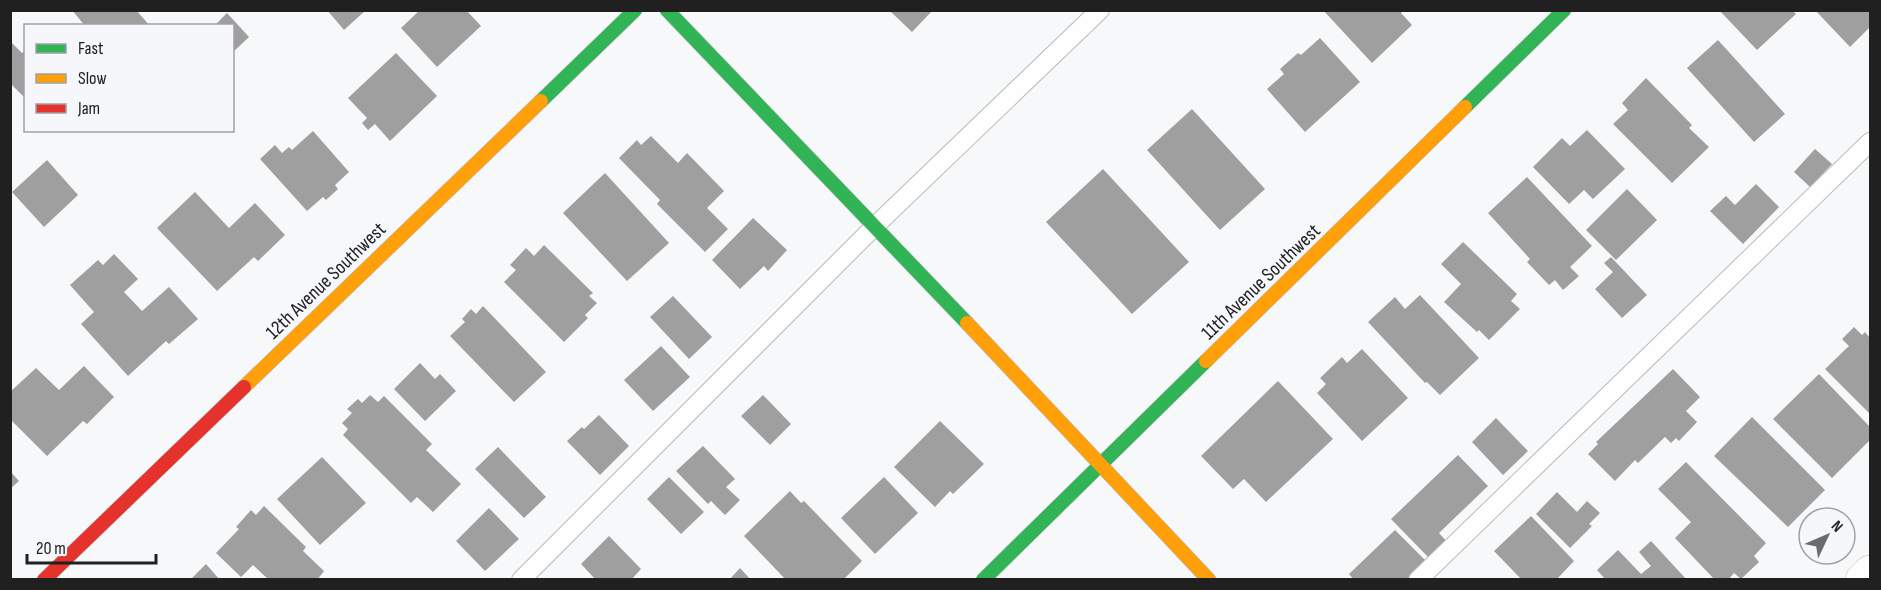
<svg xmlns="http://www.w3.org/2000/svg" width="1881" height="590" viewBox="0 0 1881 590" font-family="'Sofia Sans Condensed',sans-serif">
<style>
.building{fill:#9f9f9f}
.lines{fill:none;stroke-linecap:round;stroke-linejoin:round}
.lane-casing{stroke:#babbbc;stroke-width:20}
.street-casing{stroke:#babbbc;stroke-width:34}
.fast-casing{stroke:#babbbc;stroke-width:15}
.slow-casing{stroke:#babbbc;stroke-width:15}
.jam-casing{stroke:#babbbc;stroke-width:15}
.lane{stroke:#fefefe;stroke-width:18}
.street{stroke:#fefefe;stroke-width:33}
.fast{stroke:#30b455;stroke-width:14}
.slow{stroke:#ff9f0a;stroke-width:14}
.jam{stroke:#e5322d;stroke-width:14}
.labels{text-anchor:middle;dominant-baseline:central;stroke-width:6;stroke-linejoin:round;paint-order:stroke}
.street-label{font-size:20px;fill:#202021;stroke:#f6f7fa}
</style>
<rect width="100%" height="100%" fill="#f7f8f9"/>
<!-- building -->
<g class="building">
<polygon points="72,10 136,10 150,26 85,26"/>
<polygon points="327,10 366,10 344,30"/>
<polygon points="420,10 466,10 481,26 437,67 401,28"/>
<polygon points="889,10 933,10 912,32"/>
<polygon points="1323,10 1403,10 1401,13 1412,25 1372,63"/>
<polygon points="1719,10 1792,10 1796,14 1757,50"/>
<polygon points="1815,10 1870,10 1870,27 1850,47"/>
<polygon points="227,13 249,37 232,53 232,26 214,26"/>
<polygon points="1320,38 1360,82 1305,132 1267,89 1284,74 1280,69 1298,53 1301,55"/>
<polygon points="1718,40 1785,114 1754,142 1687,68"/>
<polygon points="10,41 22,53 26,50 26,99 10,83"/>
<polygon points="396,53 437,96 390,141 375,124 368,130 362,123 367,118 348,98"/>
<polygon points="1646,78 1692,125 1689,128 1709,147 1672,183 1613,124 1628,110 1622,103"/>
<polygon points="1192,109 1265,189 1220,230 1147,150"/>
<polygon points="1587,130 1625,169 1593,199 1584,190 1569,204 1533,167 1562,138 1570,146"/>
<polygon points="313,131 349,172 335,185 338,189 326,200 323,197 307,211 260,159 275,145 282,153 289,147 292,150"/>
<polygon points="651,136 678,163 687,153 724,191 707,208 728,229 705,252 657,204 660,200 619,158 637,140 641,145"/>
<polygon points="1815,149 1832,164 1810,187 1794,172"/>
<polygon points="47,160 78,195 44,227 12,192"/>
<polygon points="1103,169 1189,262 1132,314 1046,222"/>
<polygon points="605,173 669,243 627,281 563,213"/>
<polygon points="1527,177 1592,246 1570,267 1579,276 1563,290 1555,280 1549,285 1527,262 1530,259 1488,213"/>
<polygon points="1756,184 1779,207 1743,244 1710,211 1726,196 1735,205"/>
<polygon points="1627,189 1657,220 1616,260 1586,230"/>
<polygon points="195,192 229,228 255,203 285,235 258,261 254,257 217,291 157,228"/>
<polygon points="753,218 787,250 768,271 764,266 740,289 712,260"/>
<polygon points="1463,242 1517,294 1511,301 1520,309 1489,340 1479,330 1477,332 1444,302 1461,284 1441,264"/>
<polygon points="544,245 593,293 589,296 597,303 585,315 588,318 564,342 504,282 516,270 510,265 526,248 534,256"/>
<polygon points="114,254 138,279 124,292 142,311 169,287 198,319 169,344 166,341 128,376 81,324 94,312 70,285 98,260 103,265"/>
<polygon points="1611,257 1647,295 1622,318 1595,289 1613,272 1604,263"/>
<polygon points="1420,295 1479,358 1440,395 1427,382 1425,383 1368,322 1395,297 1405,309"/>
<polygon points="673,296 712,337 689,359 650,317"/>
<polygon points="483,306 546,372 514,402 450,336 465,322 462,319 471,309 476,314"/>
<polygon points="1854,327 1862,335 1865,332 1870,338 1870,414 1825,369 1849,346 1842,339"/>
<polygon points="661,346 690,377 653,411 624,380"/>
<polygon points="1362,349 1408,398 1362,441 1317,393 1326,384 1320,378 1342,357 1347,363"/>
<polygon points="420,363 435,379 440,374 456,391 425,421 394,389"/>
<polygon points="84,366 114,397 87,424 83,421 47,456 10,419 10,392 36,368 59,390"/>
<polygon points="1673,369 1700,397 1686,411 1697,422 1679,441 1676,438 1671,443 1665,437 1638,463 1635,460 1615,481 1588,454 1598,444 1596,442"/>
<polygon points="1819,374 1870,427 1870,440 1832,478 1773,419"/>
<polygon points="1278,381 1333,439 1266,502 1244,479 1233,489 1201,456"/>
<polygon points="370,395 378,402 384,396 432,444 426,450 461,484 433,512 417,497 411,503 343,435 348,429 342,423 352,413 347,409 358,399 362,403"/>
<polygon points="763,395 791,424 770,445 741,416"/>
<polygon points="599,415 629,446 600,475 567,441 582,427 584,429"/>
<polygon points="1752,417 1825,490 1788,527 1714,456"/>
<polygon points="1496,418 1528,451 1503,475 1472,442"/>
<polygon points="940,421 984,464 953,494 950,491 935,507 894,467"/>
<polygon points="703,446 735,479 726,487 740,500 725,515 711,501 708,504 676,471"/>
<polygon points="498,447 546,497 524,518 475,469"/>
<polygon points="1458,455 1488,486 1439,533 1448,543 1431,560 1391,519"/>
<polygon points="322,457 366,503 320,545 277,499"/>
<polygon points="1686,462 1766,543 1754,556 1759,562 1741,579 1734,573 1728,580 1715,580 1675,538 1691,522 1658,489"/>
<polygon points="10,471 19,481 10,489"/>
<polygon points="669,477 704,512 681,534 647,499"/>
<polygon points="884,477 918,513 875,554 841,518"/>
<polygon points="790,491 801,503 804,501 862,561 843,580 786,580 744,536"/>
<polygon points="1557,492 1577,512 1587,501 1600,513 1589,524 1592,526 1570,548 1536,514"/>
<polygon points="264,506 306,547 303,551 324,571 317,580 269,580 253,565 241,577 216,553 239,529 236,527 251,510 256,515"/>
<polygon points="489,508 519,539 485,571 456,541"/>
<polygon points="1531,516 1574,561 1556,580 1522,580 1494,551"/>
<polygon points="1395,530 1427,562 1408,580 1354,580 1349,574"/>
<polygon points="609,536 641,569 631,580 596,580 581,564"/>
<polygon points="1651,541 1687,580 1606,580 1597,570 1618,550 1641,574 1651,566 1639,552"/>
<polygon points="206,564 220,580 190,580"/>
<polygon points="740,568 751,580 729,580"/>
</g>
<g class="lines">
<!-- lane casing -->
<g class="lane-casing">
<g id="lane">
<polyline points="521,580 875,226 1100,10"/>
<polyline points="1418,580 1870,142"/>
</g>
</g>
<!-- street casing -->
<g class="street-casing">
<polyline id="street" points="1862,580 1870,572"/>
</g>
<!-- fast casing -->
<g class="fast-casing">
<g id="fast">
<polyline points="667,10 967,323"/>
<polyline points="541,101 635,10"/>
<polyline points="1465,107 1564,10"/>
<polyline points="983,580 1206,361"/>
</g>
</g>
<!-- slow casing -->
<g class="slow-casing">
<g id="slow">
<polyline points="967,323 1209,580"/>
<polyline points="1206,361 1465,107"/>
<polyline points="244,387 541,101"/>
</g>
</g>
<!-- jam casing -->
<g class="jam-casing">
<polyline id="jam" points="44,580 244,387"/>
</g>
<!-- lane -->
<use href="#lane" class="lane"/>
<!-- street -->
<use href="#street" class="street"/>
<!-- fast -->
<use href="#fast" class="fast"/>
<!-- slow -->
<use href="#slow" class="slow"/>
<!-- jam -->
<use href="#jam" class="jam"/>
</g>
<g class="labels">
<!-- street labels -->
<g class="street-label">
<text transform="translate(326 281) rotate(-44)">12th Avenue Southwest</text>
<text transform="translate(1261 282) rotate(-44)">11th Avenue Southwest</text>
</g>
</g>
<!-- border -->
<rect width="1881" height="590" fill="none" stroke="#202021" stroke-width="24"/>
<!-- legend -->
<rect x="24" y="24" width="210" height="108" fill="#f6f7fa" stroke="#a0a1a3" stroke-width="1.5"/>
<rect x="36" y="44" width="30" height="9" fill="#30b455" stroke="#a0a1a3" stroke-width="1.5"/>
<text x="78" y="54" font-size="18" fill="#202021">Fast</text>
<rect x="36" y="74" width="30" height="9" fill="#ff9f0a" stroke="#a0a1a3" stroke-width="1.5"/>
<text x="78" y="84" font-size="18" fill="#202021">Slow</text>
<rect x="36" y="104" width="30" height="9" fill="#e5322d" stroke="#a0a1a3" stroke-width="1.5"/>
<text x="78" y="114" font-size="18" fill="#202021">Jam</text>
<!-- north arrow -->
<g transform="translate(1827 536) rotate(46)"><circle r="28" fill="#f6f7fa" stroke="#a0a1a3" stroke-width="1.5"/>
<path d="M0-4.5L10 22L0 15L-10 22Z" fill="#6b6c6d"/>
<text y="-9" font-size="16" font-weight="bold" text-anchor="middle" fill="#202021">N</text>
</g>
<!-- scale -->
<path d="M27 554v9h129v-9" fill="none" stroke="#202021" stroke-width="3"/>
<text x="36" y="554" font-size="18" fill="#202021" stroke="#f6f7fa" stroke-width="4.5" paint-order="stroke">20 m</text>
</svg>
